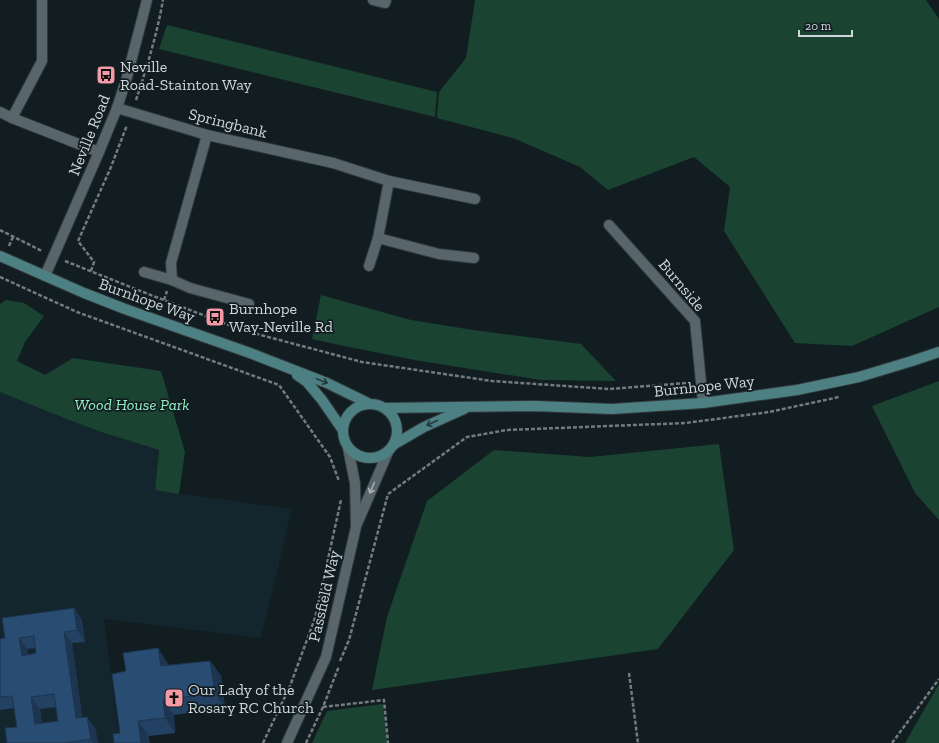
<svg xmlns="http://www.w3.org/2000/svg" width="939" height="743" viewBox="0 0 939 743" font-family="'Zilla Slab',serif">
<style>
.built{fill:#13262d}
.green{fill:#1a4332}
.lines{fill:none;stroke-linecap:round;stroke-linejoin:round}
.service-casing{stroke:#32393c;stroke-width:12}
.minor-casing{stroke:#32393c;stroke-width:12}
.tertiary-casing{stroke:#32393c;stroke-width:12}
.secondary-casing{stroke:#32393c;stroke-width:12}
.path{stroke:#727c80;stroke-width:2.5;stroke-dasharray:4 2;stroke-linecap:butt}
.service{stroke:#58656a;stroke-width:10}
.minor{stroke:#58656a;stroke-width:10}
.tertiary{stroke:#58656a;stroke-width:10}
.secondary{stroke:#4d8083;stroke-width:10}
.wall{fill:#234162;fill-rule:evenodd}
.shaded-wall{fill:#1d3550}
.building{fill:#294c72;stroke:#1d3550;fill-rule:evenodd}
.oneway{stroke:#233b3e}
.oneway2{stroke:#a5aeb2}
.labels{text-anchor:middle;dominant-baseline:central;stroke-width:3.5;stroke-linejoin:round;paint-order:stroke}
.poi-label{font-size:16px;fill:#ced6d9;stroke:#111d21;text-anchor:start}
.street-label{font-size:16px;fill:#ced6d9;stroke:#111d21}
.park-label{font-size:16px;font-style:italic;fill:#94efc5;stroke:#111d21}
</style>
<rect width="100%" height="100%" fill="#111d21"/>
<!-- built -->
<polygon class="built" points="0,392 64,418 101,432 159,450 155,490 292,509 261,638 104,619 120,743 0,743"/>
<!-- green -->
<g class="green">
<polygon points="475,0 926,0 939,19 939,307 852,346 795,343 724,231 730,187 694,157 608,190 580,167 513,138 437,118 439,92 466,58"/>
<polygon points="167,25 437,92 435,117 159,49"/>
<polygon points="321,295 411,320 473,330 581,344 616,381 541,380 420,361 344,346 312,339"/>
<polygon points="6,300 24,303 44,316 25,342 17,361 45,375 73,358 161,371 185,452 179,494 155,490 159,450 101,432 64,418 0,392 0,304"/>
<polygon points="939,381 939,520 915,493 872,406"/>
<polygon points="719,444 734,550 658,649 372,690 387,617 427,501 494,450 590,457"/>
<polygon points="939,684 939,743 905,743"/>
<polygon points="383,704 387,743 312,743 327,711"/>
</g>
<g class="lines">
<!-- service casing -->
<g class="service-casing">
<g id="service">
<polyline points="333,163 389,181 475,199"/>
<polyline points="378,238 439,254 474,258"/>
<polyline points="369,266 378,238 389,181"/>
<polyline points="144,272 172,280 190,288 249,304"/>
<polyline points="172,280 171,263 207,135"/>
</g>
</g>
<!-- minor casing -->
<g class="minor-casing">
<g id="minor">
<polyline points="373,0 385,3 386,0"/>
<polyline points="117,108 207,135 333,163"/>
<polyline points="0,112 12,118 99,152"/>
<polyline points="12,118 42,61 42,0"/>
<polyline points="609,225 695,321 703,403"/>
<polyline points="45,276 99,152 117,108 127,77 147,0"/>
</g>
</g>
<!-- tertiary casing -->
<g class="tertiary-casing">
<g id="tertiary">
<polyline points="357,524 388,452"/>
<polyline points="287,743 326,657 356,527 355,483 348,448"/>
</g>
</g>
<!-- secondary casing -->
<g class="secondary-casing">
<g id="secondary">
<polyline points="0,256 84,293 125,309 250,353 327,383 368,403"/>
<polyline points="297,375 307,382 322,400 342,429"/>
<circle cx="370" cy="431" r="27"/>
<polyline points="384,408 535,406 612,409 703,403 797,390 859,377 912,361 939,352"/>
<polyline points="393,445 424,427 464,409"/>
</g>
</g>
<!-- path -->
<g class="path">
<path d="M136 100C147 67 157 34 163 0"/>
<polyline points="0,230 42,251"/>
<polyline points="9,246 13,237"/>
<polyline points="65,261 143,292 242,330 362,362 492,381 609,389 687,383"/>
<polyline points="91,271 94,262 78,241 111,167 127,125"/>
<polyline points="0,277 77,312 279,385 330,457 339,481"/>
<polyline points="164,300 167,291"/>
<polyline points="340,661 349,640 388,494 467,437 507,430 686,423 769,412 839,397"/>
<polyline points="629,673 638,743"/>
<polyline points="323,707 384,700 388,743"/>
<polyline points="263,743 290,686 315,618 341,500"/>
<polyline points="306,743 323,707 339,666"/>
<polyline points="892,743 939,679"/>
</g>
<!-- service -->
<use href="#service" class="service"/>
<!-- minor -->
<use href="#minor" class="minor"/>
<!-- tertiary -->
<use href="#tertiary" class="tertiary"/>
<!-- secondary -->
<use href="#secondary" class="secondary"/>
</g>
<!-- wall -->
<g class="wall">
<path d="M74 608 82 620 85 642 72 643 82 717H87L95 728 98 743H7L17 727 14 708 0 710V639L5 638ZM36 648V653L28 655 27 649ZM56 707 58 721 42 724 40 709Z"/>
<polygon points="158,648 168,664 169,665 210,661 221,676 225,708 174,715 175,733 149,736 120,733 126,671"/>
</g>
<!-- shaded-wall -->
<g class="shaded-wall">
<polygon points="74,608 82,620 85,642 77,630"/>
<polygon points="64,632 72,643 84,730 76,718"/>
<polygon points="19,638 27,649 30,667 22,656"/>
<polygon points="158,648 168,664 171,681 161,666"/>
<polygon points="210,661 221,676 225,708 215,693"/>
<polygon points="31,697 40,709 43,736 35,724"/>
<polygon points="163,700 174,715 175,733 165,718"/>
<polygon points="87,717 95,728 98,743 93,743 91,739"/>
<polygon points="138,721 149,736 150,743 141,743"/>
</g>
<!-- building -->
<g class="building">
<path d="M74 608 77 630 64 632 76 718 87 717 91 739 65 743H7L5 728 17 727 12 696 0 697V639L5 638 2 618ZM34 636 36 653 22 656 19 638ZM54 694 58 721 35 724 31 697Z"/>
<polygon points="158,648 161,666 210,661 215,693 163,700 165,718 138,721 141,743 114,743 113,734 120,733 112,674 126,671 123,653"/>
</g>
<!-- one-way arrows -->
<defs><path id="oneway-shaft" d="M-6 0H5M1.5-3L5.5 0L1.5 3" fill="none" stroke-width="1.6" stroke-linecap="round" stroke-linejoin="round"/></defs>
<g class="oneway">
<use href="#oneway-shaft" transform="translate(322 381) rotate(21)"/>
<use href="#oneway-shaft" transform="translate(432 423) rotate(156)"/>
</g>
<use class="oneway2" href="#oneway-shaft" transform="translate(372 488) rotate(113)"/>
<!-- icons -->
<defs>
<g id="bus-square" transform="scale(1)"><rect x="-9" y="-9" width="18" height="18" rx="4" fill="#f39aa7" stroke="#111d21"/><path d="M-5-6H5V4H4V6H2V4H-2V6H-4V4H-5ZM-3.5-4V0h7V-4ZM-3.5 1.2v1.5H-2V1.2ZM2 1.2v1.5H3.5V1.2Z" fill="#111"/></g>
<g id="church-square" transform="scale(1)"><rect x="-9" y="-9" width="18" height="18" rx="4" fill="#f39aa7" stroke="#111d21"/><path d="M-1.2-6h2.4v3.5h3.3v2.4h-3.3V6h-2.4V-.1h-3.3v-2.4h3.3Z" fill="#111"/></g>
</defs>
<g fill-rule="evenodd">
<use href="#bus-square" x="106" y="75"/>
<use href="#bus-square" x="215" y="317"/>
<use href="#church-square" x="174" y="698"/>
</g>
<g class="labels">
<!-- poi labels -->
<g class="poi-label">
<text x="120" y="66">Neville<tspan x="120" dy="18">Road-Stainton Way</tspan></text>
<text x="229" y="308">Burnhope<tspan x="229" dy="18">Way-Neville Rd</tspan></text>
<text x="188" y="689">Our Lady of the<tspan x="188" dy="18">Rosary RC Church</tspan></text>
</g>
<!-- street labels -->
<g class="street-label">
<text transform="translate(228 123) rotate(14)">Springbank</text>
<text transform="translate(89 135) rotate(-68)">Neville Road</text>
<text transform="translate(682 285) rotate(50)">Burnside</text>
<text transform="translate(147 300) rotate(20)">Burnhope Way</text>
<text transform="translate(704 386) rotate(-6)">Burnhope Way</text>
<text transform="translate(324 596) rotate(-77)">Passfield Way</text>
</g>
<!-- park labels -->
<g class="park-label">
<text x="132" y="404">Wood House Park</text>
</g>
</g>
<!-- scale -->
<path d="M799 30v6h53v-6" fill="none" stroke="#ced6d9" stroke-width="2"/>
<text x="805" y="30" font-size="12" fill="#ced6d9" stroke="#111d21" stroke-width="3" paint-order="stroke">20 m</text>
</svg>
